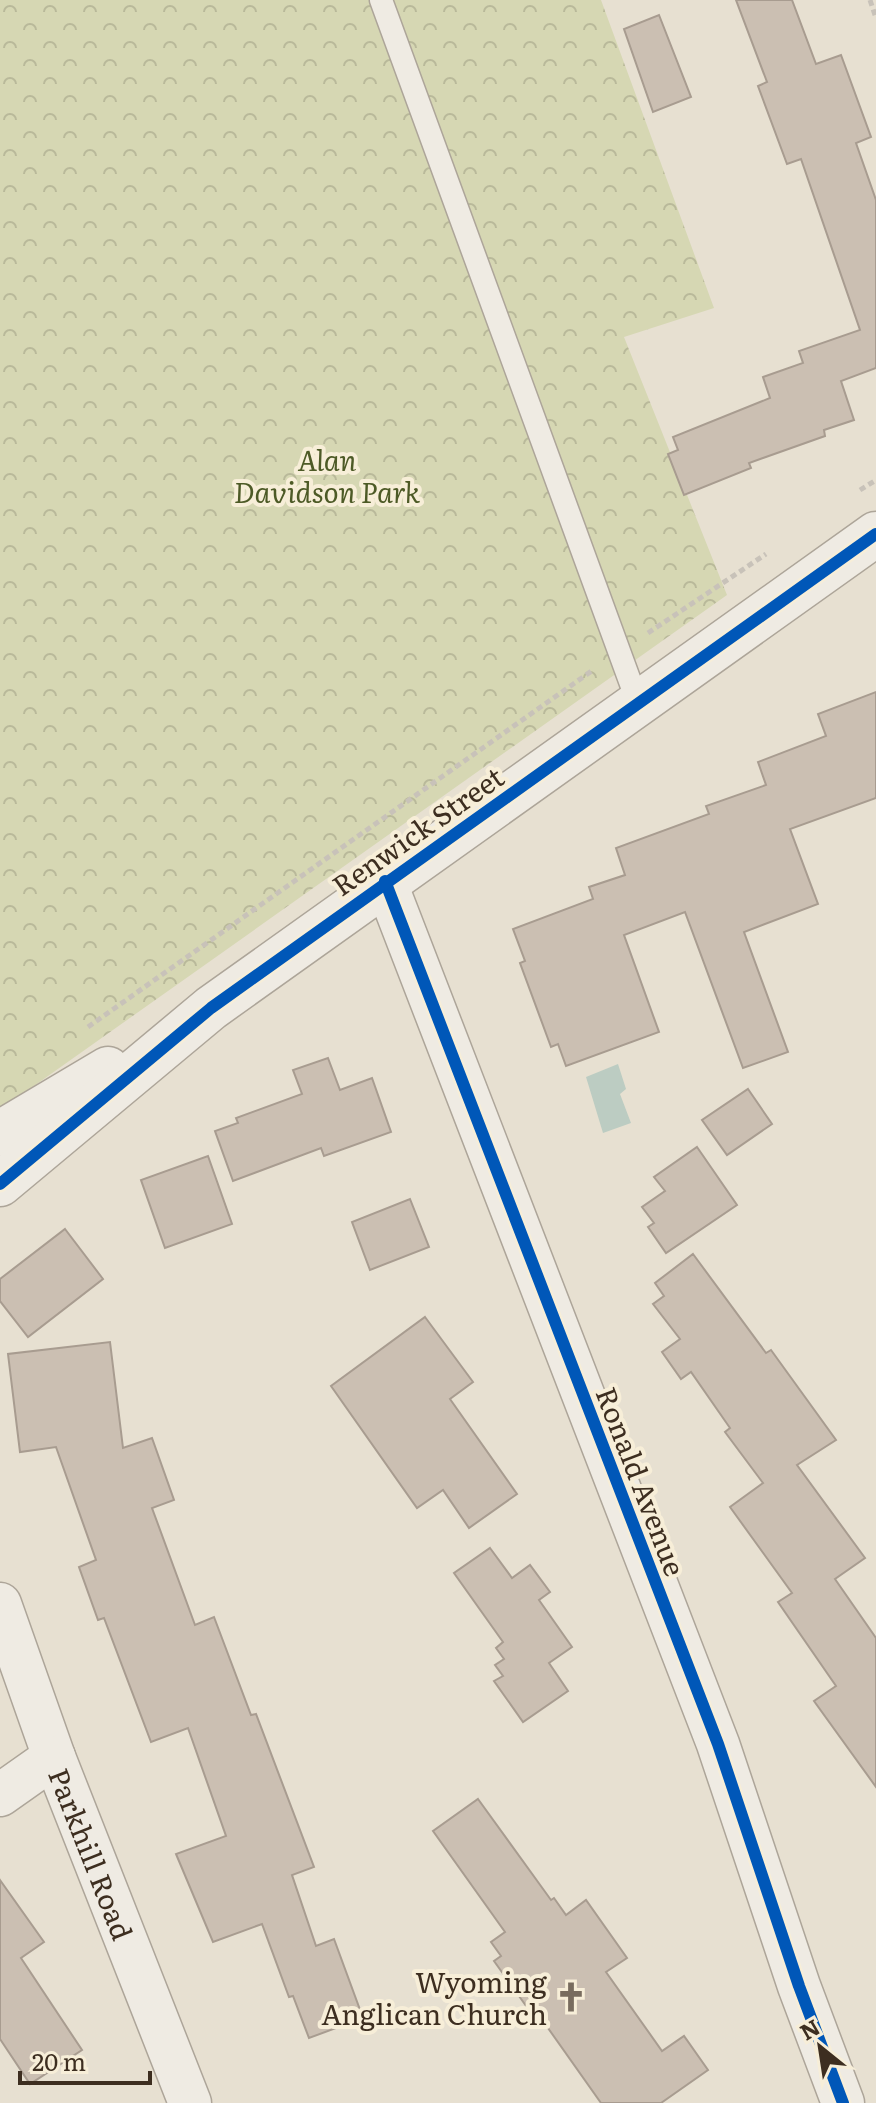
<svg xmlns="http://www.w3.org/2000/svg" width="876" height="2103" viewBox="0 0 876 2103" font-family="Literata,serif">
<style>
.forest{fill:url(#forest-crowns)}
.water{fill:#bcccc2}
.building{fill:#cbbfb2;stroke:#a89c90;stroke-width:2}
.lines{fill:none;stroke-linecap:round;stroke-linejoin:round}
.service-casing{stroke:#ada599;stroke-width:25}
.minor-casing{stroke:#ada599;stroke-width:45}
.tertiary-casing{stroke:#ada599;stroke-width:47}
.path{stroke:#c8c2b9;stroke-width:5;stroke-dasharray:6 4;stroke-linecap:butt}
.service{stroke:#efebe3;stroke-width:22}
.minor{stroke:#efebe3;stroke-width:42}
.tertiary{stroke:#efebe3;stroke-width:44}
.cycleway-casing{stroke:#f7eed8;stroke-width:17}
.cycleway{stroke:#0057b8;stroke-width:12}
.labels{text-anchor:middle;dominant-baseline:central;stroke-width:8;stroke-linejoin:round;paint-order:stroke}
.park-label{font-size:28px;font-style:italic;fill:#4d5a26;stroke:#f7eed8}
.street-label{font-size:28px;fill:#3d2e20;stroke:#f7eed8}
.poi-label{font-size:28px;fill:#3d2e20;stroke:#f7eed8;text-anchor:end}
</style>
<defs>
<pattern id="forest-crowns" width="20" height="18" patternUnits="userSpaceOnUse" patternTransform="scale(2)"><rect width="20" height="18" fill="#d6d7b3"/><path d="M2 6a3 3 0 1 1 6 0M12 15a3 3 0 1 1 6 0" fill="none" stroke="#b9b99a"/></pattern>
</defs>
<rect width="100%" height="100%" fill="#e7e0d1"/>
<!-- forest -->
<polygon class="forest" points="0,0 601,0 714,308 624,337 727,595 0,1110"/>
<!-- water -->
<polygon class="water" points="618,1064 626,1089 620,1094 631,1123 603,1133 586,1077"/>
<!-- building -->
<g class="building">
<polygon points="736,0 792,0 816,64 841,55 871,137 856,143 876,200 876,368 841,381 854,420 824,430 825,436 749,463 751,468 684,495 668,454 678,450 673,437 770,398 763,377 803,363 799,351 860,330 801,159 787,164 758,86 767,82"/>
<polygon points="659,15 691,97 653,112 624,29"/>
<polygon points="876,692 876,798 790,829 818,904 744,932 788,1052 743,1068 685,912 624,935 659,1032 566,1066 558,1044 551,1047 520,963 525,961 513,929 593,899 589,887 625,875 616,848 709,814 706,806 766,785 758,762 826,736 818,714"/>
<polygon points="328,1058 340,1090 372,1078 391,1132 324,1156 321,1148 233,1181 215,1131 238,1123 236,1118 302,1094 293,1070"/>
<polygon points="748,1089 772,1124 727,1155 702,1120"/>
<polygon points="697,1147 737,1205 666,1253 648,1227 654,1223 642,1207 665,1191 654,1177"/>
<polygon points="208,1156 232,1224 165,1248 141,1180"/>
<polygon points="410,1199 429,1247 370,1270 352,1222"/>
<polygon points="65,1229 103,1279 28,1337 0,1301 0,1279"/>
<polygon points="693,1254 766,1353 771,1350 836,1440 797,1465 865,1558 835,1579 876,1638 876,1787 814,1701 836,1686 778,1602 792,1593 730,1507 763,1483 725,1432 730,1428 691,1372 681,1379 662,1352 680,1339 653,1304 664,1296 655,1283"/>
<polygon points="425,1317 473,1382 450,1399 517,1494 469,1528 443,1490 417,1508 331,1386"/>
<polygon points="110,1342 123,1448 152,1438 174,1500 152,1508 195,1625 214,1617 251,1715 256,1714 314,1867 292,1875 316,1946 334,1939 363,2018 309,2038 293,1996 289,1997 262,1924 213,1942 176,1854 226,1836 188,1728 151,1742 104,1618 98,1620 79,1567 96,1560 56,1447 20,1452 8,1354"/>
<polygon points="490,1548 512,1578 530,1565 550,1592 539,1600 572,1647 549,1663 568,1691 523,1722 494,1681 503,1676 495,1665 504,1659 496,1648 503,1642 454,1573"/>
<polygon points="478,1799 551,1900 554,1898 566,1915 586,1900 627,1958 606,1972 662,2051 684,2036 708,2070 661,2103 601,2103 543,2021 539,2024 494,1961 501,1956 491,1942 505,1932 433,1831"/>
<polygon points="0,1880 44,1942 21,1958 82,2050 30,2084 0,2039"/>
</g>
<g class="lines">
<!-- service casing -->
<g class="service-casing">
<polyline id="service" points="381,0 638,703"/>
</g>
<!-- minor casing -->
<g class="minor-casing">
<g id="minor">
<polyline points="385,881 718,1744 799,1986 843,2103"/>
<path id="s1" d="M0 1604 54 1757 190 2103"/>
<polyline points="0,1795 54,1757"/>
</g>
</g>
<!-- tertiary casing -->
<g class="tertiary-casing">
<g id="tertiary">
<polyline points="0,1133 108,1069"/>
<polyline points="0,1184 211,1008 876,534"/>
</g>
</g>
<!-- path -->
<g class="path">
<polyline points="870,0 876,18"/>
<polyline points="860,490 876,480"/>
<polyline points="648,633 766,554"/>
<polyline points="88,1027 593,670"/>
</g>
<!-- service -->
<use href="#service" class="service"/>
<!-- minor -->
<use href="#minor" class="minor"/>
<!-- tertiary -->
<use href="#tertiary" class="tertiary"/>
<!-- cycleway casing -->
<g class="cycleway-casing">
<g id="cycleway">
<polyline points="385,881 718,1744 799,1986 843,2103"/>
<polyline points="0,1184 211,1008 876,534"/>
</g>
</g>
<!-- cycleway -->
<use href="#cycleway" class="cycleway"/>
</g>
<!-- icons -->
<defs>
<g id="church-bare" transform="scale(2.4)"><path d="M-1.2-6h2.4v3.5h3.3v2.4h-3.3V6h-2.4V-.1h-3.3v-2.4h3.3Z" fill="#786c5e" stroke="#f7eed8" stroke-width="2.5" paint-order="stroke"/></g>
</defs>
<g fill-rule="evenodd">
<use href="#church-bare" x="571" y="1997"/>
</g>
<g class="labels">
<!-- park labels -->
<g class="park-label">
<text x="327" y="459">Alan<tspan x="327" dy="32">Davidson Park</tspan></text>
</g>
<!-- street labels -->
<g class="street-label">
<text transform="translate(417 830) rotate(-35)">Renwick Street</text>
<text transform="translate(642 1481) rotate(69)">Ronald Avenue</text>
<text stroke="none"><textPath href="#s1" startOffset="266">Parkhill Road</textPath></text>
</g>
<!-- poi labels -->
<g class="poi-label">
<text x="547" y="1981">Wyoming<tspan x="547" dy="32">Anglican Church</tspan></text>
</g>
</g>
<!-- north arrow -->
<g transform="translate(820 2047) rotate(330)" stroke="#f7eed8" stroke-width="6" paint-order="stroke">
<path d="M0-6L14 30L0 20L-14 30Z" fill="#3d2e20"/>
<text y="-12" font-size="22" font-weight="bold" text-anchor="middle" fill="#3d2e20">N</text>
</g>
<!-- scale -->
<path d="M20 2071v12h130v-12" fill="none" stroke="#3d2e20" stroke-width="4"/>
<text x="32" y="2071" font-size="24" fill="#3d2e20" stroke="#f7eed8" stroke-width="6" paint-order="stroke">20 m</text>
</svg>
